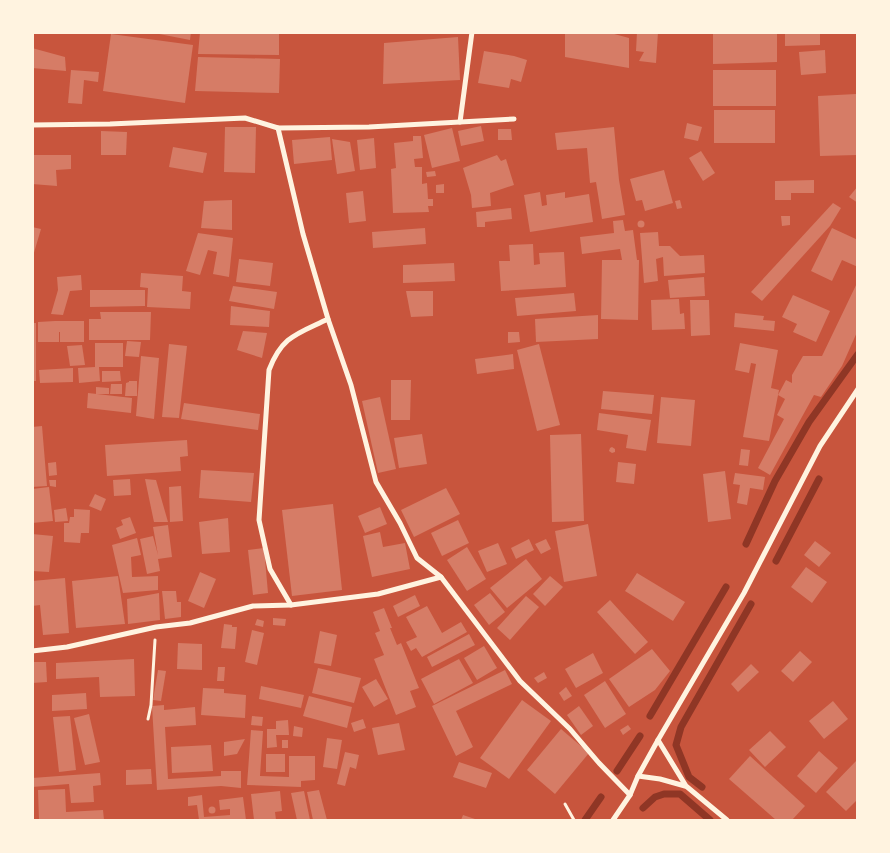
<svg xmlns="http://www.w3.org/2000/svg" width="890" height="853" viewBox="0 0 890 853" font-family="Overpass,sans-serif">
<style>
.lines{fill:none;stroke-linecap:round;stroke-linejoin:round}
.stream{stroke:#8f3625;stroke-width:7}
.building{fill:#d67c66}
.path{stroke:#fff3e0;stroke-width:3}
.minor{stroke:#fff3e0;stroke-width:5}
</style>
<rect width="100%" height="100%" fill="#c8553d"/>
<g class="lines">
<!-- stream -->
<g class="stream">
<polyline points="746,544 775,481 809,422 858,354"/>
<polyline points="776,561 819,479"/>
<polyline points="650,716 726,587"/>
<polyline points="617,771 640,736"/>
<polyline points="702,787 689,777 676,745 681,727 751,604"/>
<polyline points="643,808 655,797 664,794 680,794 710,820"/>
<polyline points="585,820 601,797"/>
</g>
</g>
<!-- building -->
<g class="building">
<polygon points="154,32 191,32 190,40 154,33"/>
<polygon points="200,32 279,32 279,55 198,54"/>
<polygon points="565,32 607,32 629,38 629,68 565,57"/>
<polygon points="637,32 658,32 656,63 639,61 644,52 636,51"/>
<polygon points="713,32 777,32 777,62 713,64"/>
<polygon points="785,32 820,32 820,45 785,46"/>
<polygon points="111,34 193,45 185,103 103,91"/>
<polygon points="458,37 460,80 383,84 384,43"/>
<polygon points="32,48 65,57 66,71 32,68"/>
<polygon points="825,50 826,73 801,75 799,52"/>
<polygon points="484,51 514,56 527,60 521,82 511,79 509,88 478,83"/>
<polygon points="198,57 280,59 279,93 195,91"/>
<polygon points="71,70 99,72 98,82 84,80 82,104 68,103"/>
<rect x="713" y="70" width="63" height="36"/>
<polygon points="856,94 856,105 858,105 857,155 820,156 818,96"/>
<rect x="714" y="110" width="61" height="33"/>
<polygon points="687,123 702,127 698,141 684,138"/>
<polygon points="481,126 484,141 461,146 458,131"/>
<polygon points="225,127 256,127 255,173 224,172"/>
<polygon points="614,127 619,180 625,215 602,219 596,182 590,183 587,148 557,150 555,133"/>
<polygon points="452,128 460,161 432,168 424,135"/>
<polygon points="498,129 511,129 512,140 498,140"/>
<polygon points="101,131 127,132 126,155 101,155"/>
<polygon points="413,136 421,136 423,158 414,159 415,167 422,167 422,184 427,183 428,199 433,199 433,206 428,206 429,212 393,213 391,169 396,168 394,143 413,141"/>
<polygon points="330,137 332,160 294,164 292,140"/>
<polygon points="374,138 376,168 360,170 357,140"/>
<polygon points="332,139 350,142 355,171 337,174"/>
<polygon points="173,147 207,153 203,173 169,167"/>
<polygon points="701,151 715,173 703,181 689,158"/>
<polygon points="32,155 71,155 71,169 56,170 57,186 32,184"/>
<polygon points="497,155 501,161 506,159 514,185 490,193 491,206 472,208 471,195 463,168"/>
<polygon points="664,170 673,203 645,211 642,200 636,201 630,179"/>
<polygon points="435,171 436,176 427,177 426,172"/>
<polygon points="814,180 814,193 791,193 791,200 775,200 775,181"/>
<polygon points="444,184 444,193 436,193 436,185"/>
<polygon points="858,186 858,203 849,197"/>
<polygon points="363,191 366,221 349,223 346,193"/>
<polygon points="540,192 542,206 547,205 546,195 565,192 565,198 589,194 593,222 530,232 524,195"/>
<polygon points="232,200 232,230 201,228 204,201"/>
<polygon points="680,200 682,208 677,209 675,201"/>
<polygon points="833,203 841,208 830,226 762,301 751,292"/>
<polygon points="511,208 512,219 485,222 485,227 477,227 476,212"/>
<polygon points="781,216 790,216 790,225 782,226"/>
<polygon points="623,220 625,231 633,230 637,260 639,260 638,320 601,319 602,260 622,260 620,249 582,254 580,237 614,233 613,221"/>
<circle cx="641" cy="224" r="3.5"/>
<polygon points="32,227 41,229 33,256 32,256"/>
<polygon points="425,228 426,244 373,248 372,232"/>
<polygon points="832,228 858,240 858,267 842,260 832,281 811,271"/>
<polygon points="658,232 659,246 670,246 680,256 704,255 705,273 664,276 663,257 656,259 658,281 644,283 640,233"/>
<polygon points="198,233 233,238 229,277 213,274 217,252 208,250 200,275 186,271"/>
<polygon points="533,244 534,265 540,264 539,253 564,252 566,287 501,291 499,261 510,261 509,245"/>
<polygon points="239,259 273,263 270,286 236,282"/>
<polygon points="454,263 455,281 403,283 403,265"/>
<polygon points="141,273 183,276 182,291 191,292 190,309 147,307 148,288 140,287"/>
<polygon points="81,275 82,290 70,291 63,315 51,314 58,290 57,277"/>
<polygon points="704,277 705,296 670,298 668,280"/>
<polygon points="858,281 858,330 842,366 821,397 814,395 770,475 758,468 784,419 777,415 785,399 778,395 786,380 792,383 792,375 803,356 822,356"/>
<polygon points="233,286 277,292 274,309 229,301"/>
<polygon points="90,290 145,290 145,306 90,307"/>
<polygon points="406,291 433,291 433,316 411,317"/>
<polygon points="574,293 576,311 517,316 515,298"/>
<polygon points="793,295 830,311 816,342 793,332 797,324 782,317"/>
<polygon points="679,299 680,314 684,313 685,329 652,330 651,300"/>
<polygon points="690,300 709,300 710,335 691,336"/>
<polygon points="231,306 270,311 269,327 230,325"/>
<polygon points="100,312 151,312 150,340 89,340 89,319 101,319"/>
<polygon points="735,313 764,316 763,320 775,321 774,331 734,327"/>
<polygon points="598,315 598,339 536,342 535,319"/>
<polygon points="55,321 84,321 84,342 60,342 60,332 59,332 59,342 38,342 38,322"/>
<rect x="32" y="323" width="4" height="58"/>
<polygon points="243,331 267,333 262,358 237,350"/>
<polygon points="508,332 519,332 520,342 508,343"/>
<polygon points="127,341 141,342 139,357 125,356"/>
<polygon points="95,343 123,343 123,367 99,367 100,381 79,383 78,368 95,367"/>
<polygon points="740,343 778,350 771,388 779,390 769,441 743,437 756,364 751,363 749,373 735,370"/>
<polygon points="169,344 187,346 179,418 162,417"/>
<polygon points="539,344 560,425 537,431 517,350"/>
<polygon points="82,345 85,365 70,366 67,346"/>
<polygon points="513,354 514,369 477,374 475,359"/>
<polygon points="141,356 159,358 154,419 136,416"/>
<polygon points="73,368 73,382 40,383 39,370"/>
<polygon points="102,371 120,371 121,381 102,382"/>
<polygon points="391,380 411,380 410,420 391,420"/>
<polygon points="129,381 137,381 137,396 125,396 126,383 129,382"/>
<polygon points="111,384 122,384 122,394 110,394"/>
<polygon points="96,387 109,388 109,394 96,394"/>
<polygon points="603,391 654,395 652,414 601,409"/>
<polygon points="88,393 132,398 131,413 87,408"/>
<polygon points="380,397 396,469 378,473 362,401"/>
<polygon points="661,397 695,400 691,446 657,443"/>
<polygon points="184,403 260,414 258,430 181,419"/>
<polygon points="599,413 651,420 646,451 626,448 628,435 597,430"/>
<polygon points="42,426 47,486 32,487 32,427"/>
<polygon points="422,434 427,464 399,468 394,438"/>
<polygon points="581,434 584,521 552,522 550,435"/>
<polygon points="187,440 188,456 180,457 181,471 107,476 105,445"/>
<polygon points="612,447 615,449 615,452 612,453 609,451 610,448"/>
<polygon points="741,449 750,450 748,466 739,465"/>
<polygon points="56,462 57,475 49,476 48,463"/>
<polygon points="618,462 636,464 634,484 616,482"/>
<polygon points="201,470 254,473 251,502 199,498"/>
<polygon points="725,471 731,519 708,522 703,474"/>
<polygon points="735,473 765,477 763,490 750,488 747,505 737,503 740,485 733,484"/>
<polygon points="130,479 131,495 114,496 113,480"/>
<polygon points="145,479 156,480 168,522 154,522"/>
<polygon points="49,480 56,480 56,487 50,486"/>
<polygon points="181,486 183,521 170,522 169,487"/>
<polygon points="49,487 53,521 32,523 32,489"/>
<polygon points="446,488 460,514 414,537 401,510"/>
<polygon points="95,494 106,499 101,511 89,506"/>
<polygon points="333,504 342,590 292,596 282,510"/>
<polygon points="380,507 387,524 365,533 358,516"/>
<polygon points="66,508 68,521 55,522 54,510"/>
<polygon points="74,509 90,510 89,533 81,533 80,543 64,542 64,523 69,523 70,517 74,517"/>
<polygon points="130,517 136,533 120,539 116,528 123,525 121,520"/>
<polygon points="228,518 230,552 202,554 199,522"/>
<polygon points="458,520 469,543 442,556 431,533"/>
<polygon points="588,524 597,576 564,582 555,531"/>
<polygon points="168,525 172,557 158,559 160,571 147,574 140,539 153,536 158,555 153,527"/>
<polygon points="380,532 383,547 405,543 410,569 372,577 363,536"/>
<polygon points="32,534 53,536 49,572 32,571"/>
<polygon points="137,538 141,555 131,557 132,577 158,576 158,590 123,593 112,545"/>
<polygon points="529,539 534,550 516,559 511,548"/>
<polygon points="546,539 551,549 541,554 535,544"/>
<polygon points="815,541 831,553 819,567 804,555"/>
<polygon points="498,543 507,564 487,572 478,551"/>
<polygon points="467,547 486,579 467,591 447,560"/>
<polygon points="264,548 268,593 253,595 248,550"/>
<polygon points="526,559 542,579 507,608 490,588"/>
<polygon points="806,567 827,582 812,603 791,587"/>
<polygon points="200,572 216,579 204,608 188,601"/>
<polygon points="637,573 685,602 673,621 625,591"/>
<polygon points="118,576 125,624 76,628 72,581"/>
<polygon points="550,576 563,587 545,606 533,594"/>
<polygon points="65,578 69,633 43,635 40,605 32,606 32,581"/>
<polygon points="162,591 176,591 177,602 181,602 181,617 165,619"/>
<polygon points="159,593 160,620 128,624 127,599"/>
<polygon points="490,593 505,612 489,625 474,605"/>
<polygon points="415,595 420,606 398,617 393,606"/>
<polygon points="526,596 539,607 510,640 497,628"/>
<polygon points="610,600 648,642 635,654 597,612"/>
<polygon points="427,606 442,633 461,622 467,632 422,657 416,648 411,651 406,642 417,637 406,617"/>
<polygon points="384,608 392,628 390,628 397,645 401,643 419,688 410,691 416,707 396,715 374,659 384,655 375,633 380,631 373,612"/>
<polygon points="273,618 286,619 285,626 273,625"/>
<polygon points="257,619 264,621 263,627 255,625"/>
<polygon points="224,624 232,625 232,627 237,627 235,649 221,648"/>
<polygon points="252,630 264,633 257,665 245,662"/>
<polygon points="320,631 337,635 331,666 314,663"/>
<polygon points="469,634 475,645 432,667 427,657"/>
<polygon points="178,643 202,644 202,670 177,669"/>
<polygon points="484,646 497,668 477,680 464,658"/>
<polygon points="652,649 670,671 655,690 629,707 609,679"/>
<polygon points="800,651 812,662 793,682 781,671"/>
<polygon points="593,653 603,673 576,688 565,669"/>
<polygon points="134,659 135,696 100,697 99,677 56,679 56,663"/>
<polygon points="459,659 473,683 434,704 421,679"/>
<polygon points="32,662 46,662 47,682 32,683"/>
<polygon points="751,664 759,672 738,692 731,684"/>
<polygon points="218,667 225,667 224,681 217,681"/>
<polygon points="318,668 361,678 354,703 312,693"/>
<polygon points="158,670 166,671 161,701 153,700"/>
<polygon points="505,670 512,684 456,711 473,747 456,756 432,706"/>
<polygon points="544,672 547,678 538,683 534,678"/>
<polygon points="376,679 388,699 374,707 362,687"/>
<polygon points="605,681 626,714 605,728 584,695"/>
<polygon points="261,686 304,695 301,708 259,699"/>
<polygon points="566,687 572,696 564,701 559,693"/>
<polygon points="203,688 224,689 224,693 246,695 245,718 201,715"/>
<polygon points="86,693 87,709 52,711 52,695"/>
<polygon points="309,696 352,707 347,728 303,716"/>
<polygon points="522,700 551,721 509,779 480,758"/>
<polygon points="833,701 848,719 824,739 809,721"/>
<polygon points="164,705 164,710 195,707 196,725 165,727 168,779 221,776 221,771 241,771 241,788 221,786 157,790 152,706"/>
<polygon points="579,706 593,726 581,735 567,715"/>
<polygon points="89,714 100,762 85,765 74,718"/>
<polygon points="70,716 76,770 59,772 53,717"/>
<polygon points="252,716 263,717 262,726 251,725"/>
<polygon points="363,719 366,728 354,732 351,723"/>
<polygon points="288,720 289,735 276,735 277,747 267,748 267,729 276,729 276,721"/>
<polygon points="399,723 405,750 378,755 372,728"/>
<polygon points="628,725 631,729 623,735 620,730"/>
<polygon points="294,726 303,728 302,737 293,736"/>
<polygon points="561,729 589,753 555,794 527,770"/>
<polygon points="251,730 263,731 260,776 289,777 289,756 315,756 315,780 301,781 301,787 247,785"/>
<polygon points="770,731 786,747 765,767 749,750"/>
<polygon points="327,738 342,740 337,769 323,767"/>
<polygon points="245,739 237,754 224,756 224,742"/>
<rect x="282" y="740" width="6" height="8"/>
<polygon points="211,745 213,771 172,773 171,747"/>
<polygon points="819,751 838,768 816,793 797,776"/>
<polygon points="345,752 359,755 356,769 350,767 345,786 337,784"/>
<rect x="266" y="754" width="19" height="18"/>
<polygon points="750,756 805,806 792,820 776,820 729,779"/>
<polygon points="858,759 858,799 846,811 826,792"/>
<polygon points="459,762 492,773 486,788 453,777"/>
<polygon points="151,769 152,784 126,785 126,770"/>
<polygon points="100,773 101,785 93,786 94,802 71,803 69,784 32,787 32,778"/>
<polygon points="65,789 66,812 103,810 104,820 39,820 38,790"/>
<polygon points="319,790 327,820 313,820 307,792"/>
<polygon points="280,791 282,811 275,812 276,820 254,820 251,794"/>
<polygon points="304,791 310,820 297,820 291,793"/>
<polygon points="202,795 204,817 230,815 230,809 220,810 219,800 243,797 246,820 199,820 197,805 188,806 188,797"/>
<circle cx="212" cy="810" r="3.5"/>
<polygon points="463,815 478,820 461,820"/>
</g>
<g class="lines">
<!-- path -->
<g class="path">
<polyline points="148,719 151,705 155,640"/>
<polyline points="565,804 574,820"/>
</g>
<!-- minor -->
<g class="minor">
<polyline points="460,122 472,32"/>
<polyline points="32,125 110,124 245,118 278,128 369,127 514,119"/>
<polyline points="278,128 303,234 328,319 351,385 376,482 400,523 417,558 441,577"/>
<path d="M291 605 270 569 259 520 269 370C282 336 297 334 328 319"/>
<polyline points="32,651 67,647 156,627 190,623 253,606 291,605 378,594 441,577 520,681 570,729 599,763 630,795"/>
<polyline points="658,740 686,786 727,820"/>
<polyline points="638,776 660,779 685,786"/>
<polyline points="613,820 630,795 638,776 658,740 744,593 820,446 858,389"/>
</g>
</g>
<!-- border -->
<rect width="890" height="853" fill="none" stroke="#fff3e0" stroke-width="68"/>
</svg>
